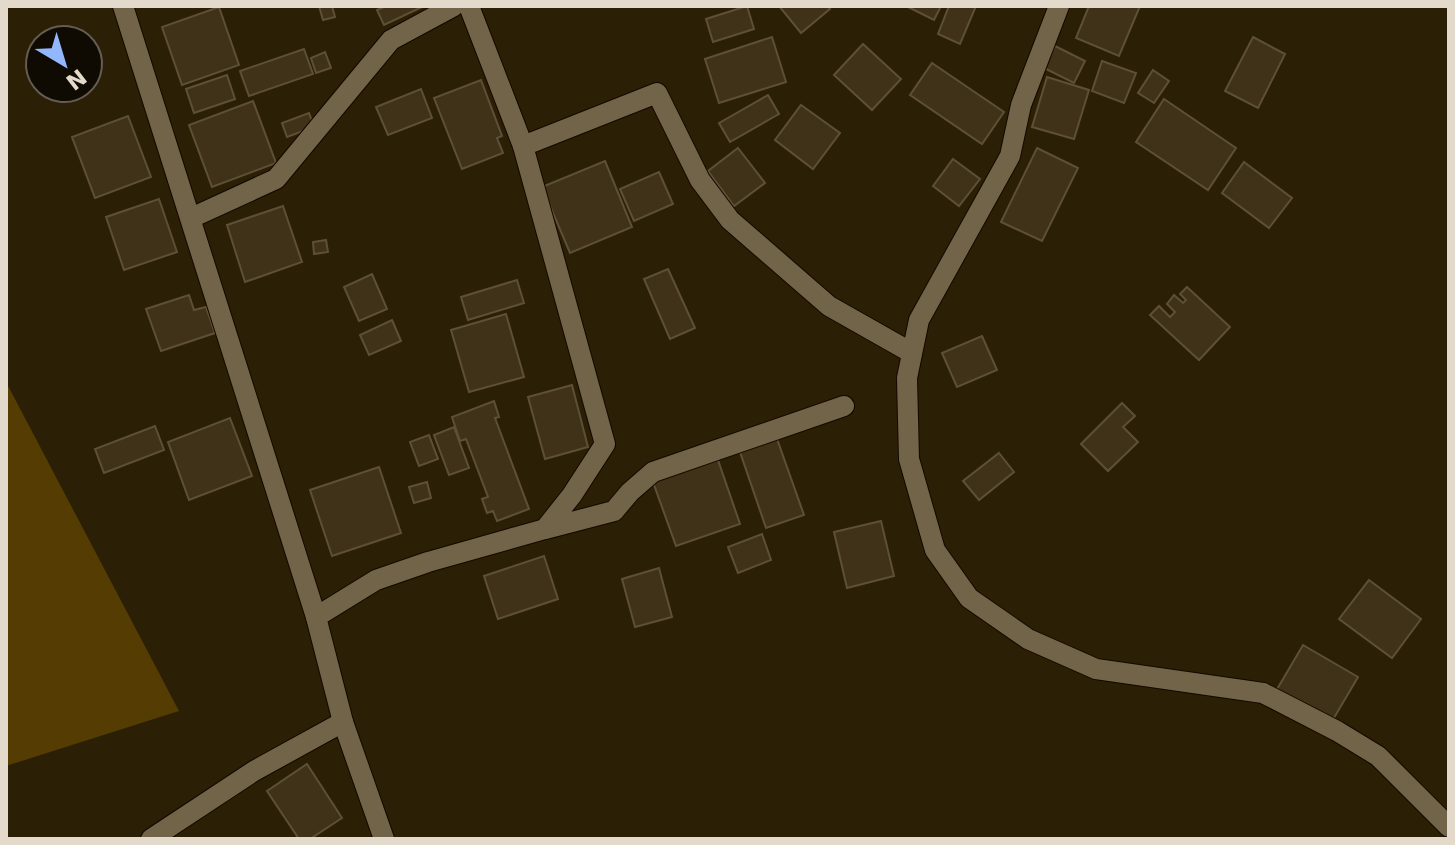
<svg xmlns="http://www.w3.org/2000/svg" width="1455" height="845" viewBox="0 0 1455 845" font-family="'DejaVu Sans',sans-serif">
<style>
.green{fill:#543c02}
.building{fill:#403219;stroke:#5e5036;stroke-width:2}
.lines{fill:none;stroke-linecap:round;stroke-linejoin:round}
.street-casing{stroke:#140800;stroke-width:22}
.street{stroke:#726449;stroke-width:20}
</style>
<rect width="100%" height="100%" fill="#2b1f05"/>
<!-- green -->
<polygon class="green" points="6,382 179,711 6,766"/>
<!-- building -->
<g class="building">
<polygon points="319,6 332,6 335,17 323,20"/>
<polygon points="386,6 424,6 384,25 377,10"/>
<polygon points="747,6 754,29 713,42 706,19"/>
<polygon points="779,6 827,6 830,9 801,33"/>
<polygon points="906,6 941,6 934,20"/>
<polygon points="949,6 976,6 960,44 938,34"/>
<polygon points="1089,6 1140,6 1119,56 1076,38"/>
<polygon points="219,7 239,65 182,85 162,27"/>
<polygon points="772,37 786,82 719,103 705,59"/>
<polygon points="1253,37 1285,54 1258,108 1225,91"/>
<polygon points="863,44 901,79 872,110 834,75"/>
<polygon points="1055,46 1085,61 1074,83 1044,68"/>
<polygon points="304,49 313,74 249,96 240,71"/>
<polygon points="325,52 331,68 316,73 311,58"/>
<polygon points="1102,61 1136,73 1124,103 1092,91"/>
<polygon points="932,63 1004,112 982,144 910,95"/>
<polygon points="1153,70 1169,81 1154,103 1138,93"/>
<polygon points="227,75 235,99 194,113 186,89"/>
<polygon points="1047,77 1089,90 1074,139 1032,127"/>
<polygon points="481,80 502,136 497,138 503,153 462,169 434,98"/>
<polygon points="421,89 432,118 388,135 376,107"/>
<polygon points="768,95 779,114 730,142 719,123"/>
<polygon points="1164,99 1236,148 1208,190 1136,142"/>
<polygon points="253,101 276,163 212,187 189,125"/>
<polygon points="801,105 840,133 813,169 775,140"/>
<polygon points="309,113 314,127 287,137 282,123"/>
<polygon points="128,116 151,177 95,198 72,137"/>
<polygon points="738,148 765,183 734,206 708,171"/>
<polygon points="1037,148 1078,168 1042,241 1001,222"/>
<polygon points="953,159 980,179 959,206 933,186"/>
<polygon points="605,161 632,227 570,253 542,187"/>
<polygon points="1244,162 1292,198 1269,228 1222,193"/>
<polygon points="659,172 673,204 634,221 620,189"/>
<polygon points="159,199 177,252 124,270 106,217"/>
<polygon points="283,206 302,262 245,282 227,225"/>
<polygon points="326,240 328,252 314,254 313,242"/>
<polygon points="668,269 695,328 670,339 644,279"/>
<polygon points="372,274 387,309 359,321 344,287"/>
<polygon points="517,280 524,303 468,320 461,297"/>
<polygon points="1187,287 1230,327 1199,360 1150,315 1159,306 1170,317 1175,312 1167,304 1174,295 1183,303 1186,300 1180,294"/>
<polygon points="189,295 194,310 206,307 215,333 161,351 146,309"/>
<polygon points="506,314 524,377 469,392 451,330"/>
<polygon points="392,320 401,341 369,355 360,335"/>
<polygon points="982,336 997,370 957,387 942,353"/>
<polygon points="572,385 588,447 545,459 528,397"/>
<polygon points="494,401 499,417 495,418 529,509 497,521 493,511 487,513 482,499 488,497 466,439 460,441 452,417"/>
<polygon points="1122,403 1135,416 1123,427 1138,442 1108,471 1081,444"/>
<polygon points="230,418 252,476 189,500 168,442"/>
<polygon points="155,426 164,450 104,473 95,449"/>
<polygon points="454,427 469,468 449,475 434,435"/>
<polygon points="429,435 438,459 419,466 410,442"/>
<polygon points="776,436 804,515 766,528 739,449"/>
<polygon points="999,453 1014,472 979,500 963,481"/>
<polygon points="718,460 740,524 676,546 653,482"/>
<polygon points="379,467 401,533 332,556 310,490"/>
<polygon points="427,482 431,498 414,503 409,487"/>
<polygon points="881,521 894,576 847,588 834,532"/>
<polygon points="762,534 771,560 738,573 728,547"/>
<polygon points="544,556 558,599 498,619 484,576"/>
<polygon points="659,568 672,617 635,627 622,579"/>
<polygon points="1369,580 1421,619 1392,658 1339,619"/>
<polygon points="1303,645 1358,677 1331,723 1276,691"/>
<polygon points="307,764 342,818 310,839 299,839 267,791"/>
</g>
<g class="lines">
<!-- street casing -->
<g class="street-casing">
<g id="street">
<polyline points="123,6 316,617 343,722 384,839"/>
<polyline points="1059,6 1021,105 1010,156 919,320 907,378 909,459 935,550 969,598 1028,639 1096,669 1263,693 1337,731 1378,756 1449,827"/>
<polyline points="523,146 657,93 700,180 730,220 829,306 912,353"/>
<polyline points="191,218 276,179 391,40 454,6"/>
<polyline points="545,529 614,511 630,492 653,472 844,406"/>
<polyline points="316,617 376,580 428,562 545,529 572,495 605,444 523,146 469,6"/>
<polyline points="151,839 254,771 343,722"/>
</g>
</g>
<!-- street -->
<use href="#street" class="street"/>
</g>
<!-- border -->
<rect width="1455" height="845" fill="none" stroke="#e3dacb" stroke-width="16"/>
<!-- north arrow -->
<g transform="translate(64 64) rotate(142)"><circle r="38" fill="#0f0a02" stroke="#645d52" stroke-width="2"/>
<path d="M0-6L14 30L0 20L-14 30Z" fill="#92b7fd"/>
<text y="-12" font-size="22" font-weight="bold" text-anchor="middle" fill="#e3dacb">N</text>
</g>
</svg>
